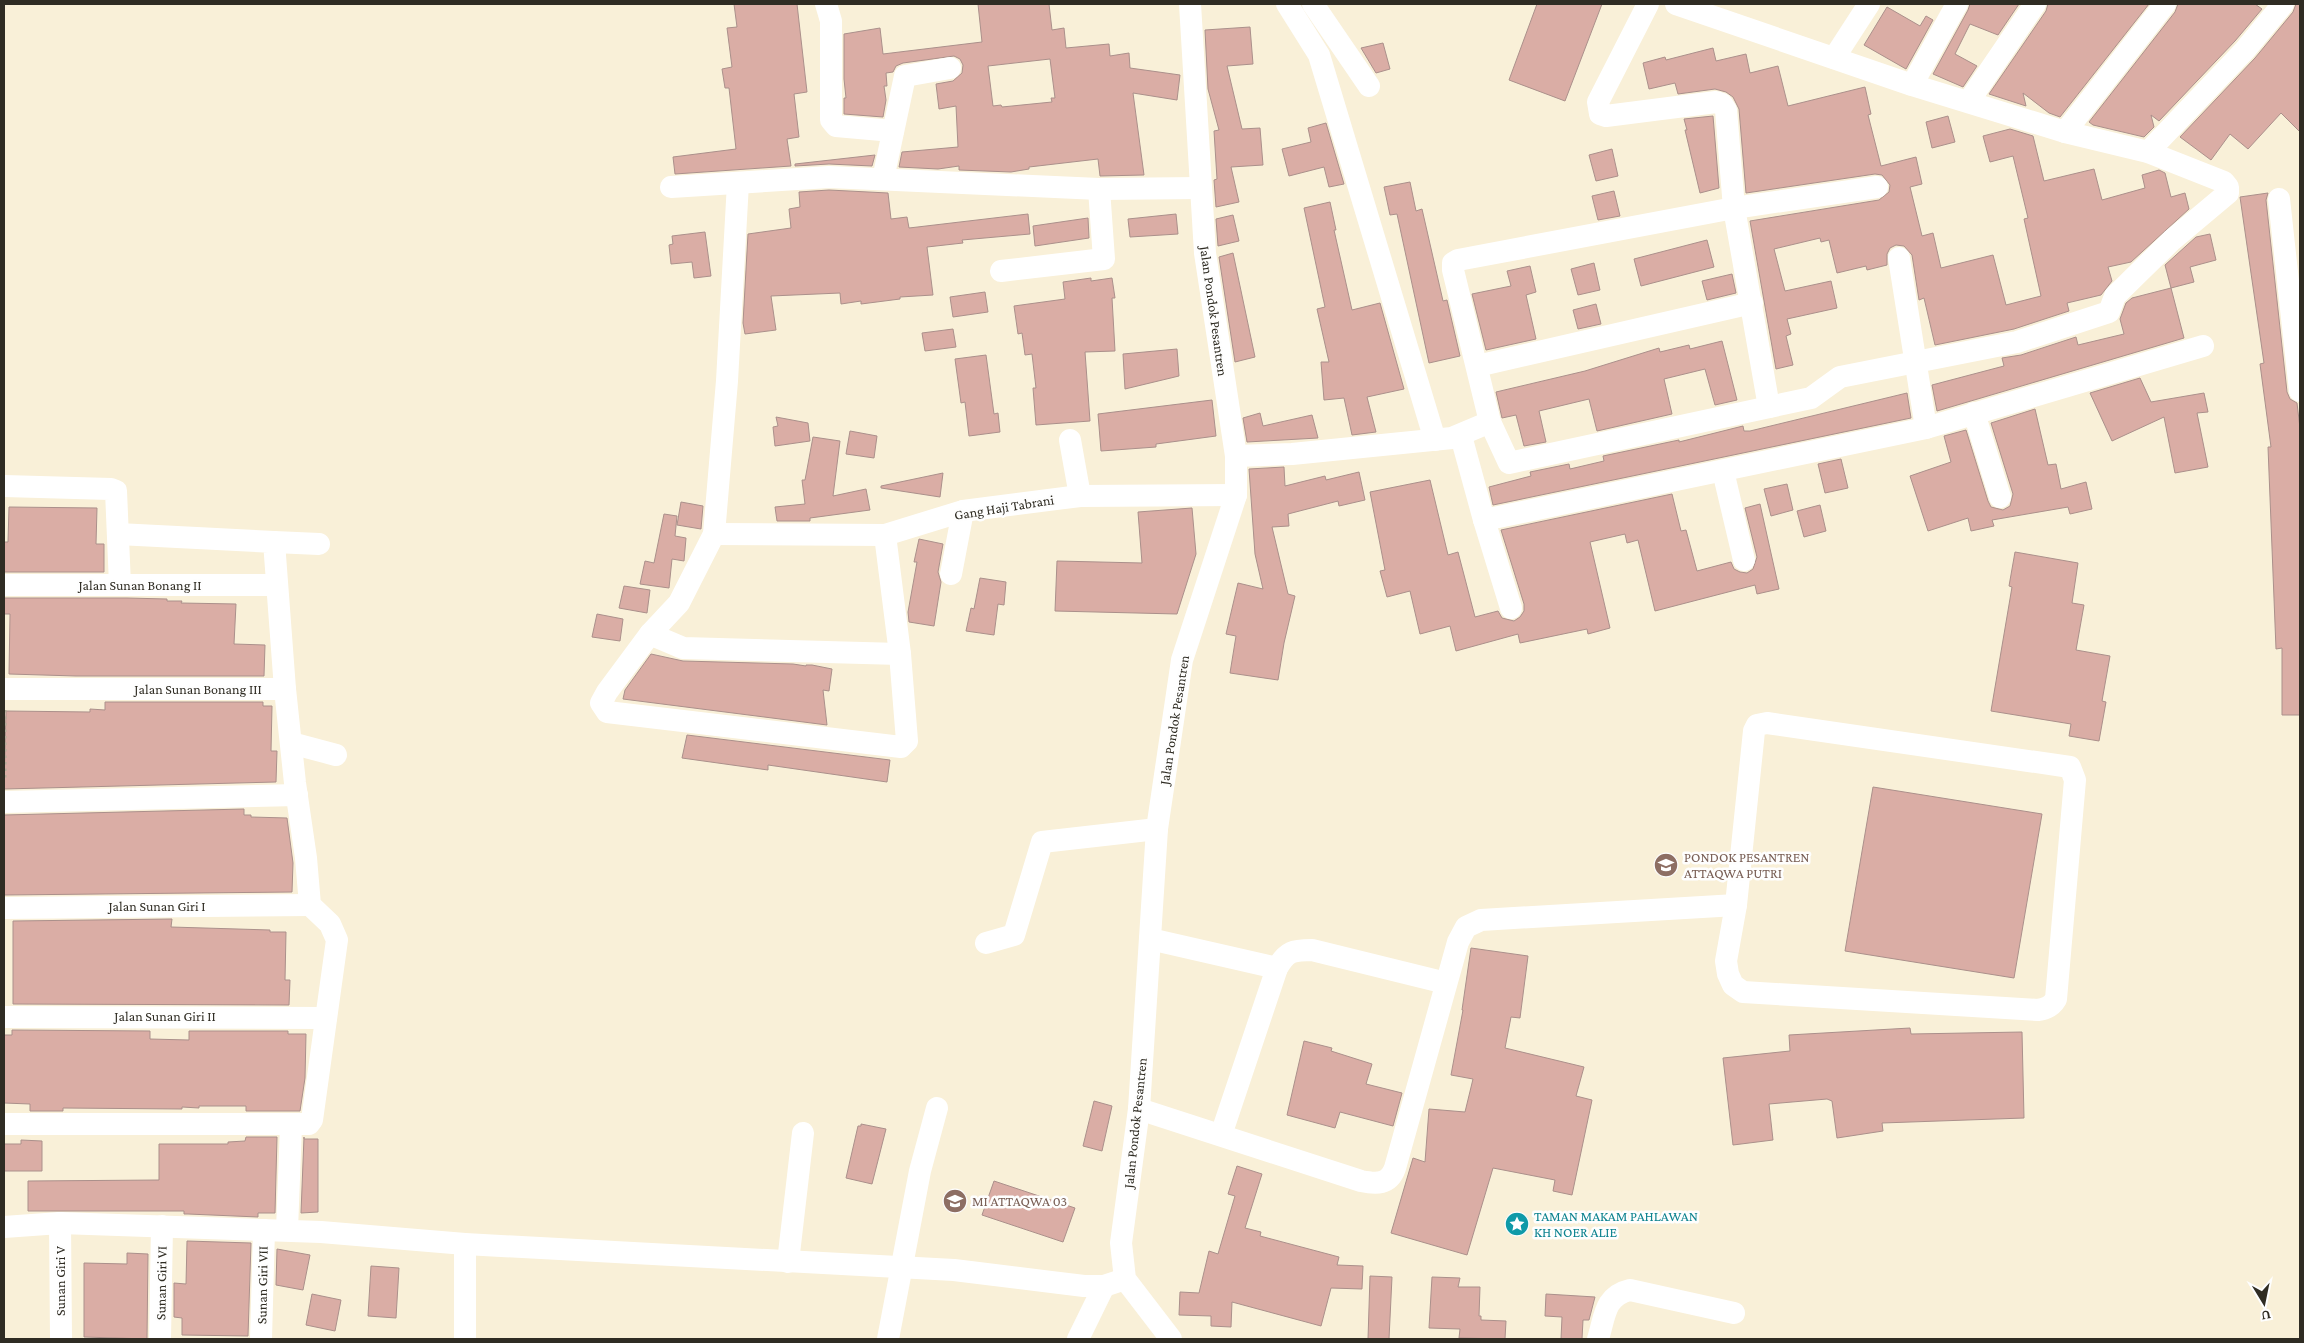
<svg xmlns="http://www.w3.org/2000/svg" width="2304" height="1343" viewBox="0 0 2304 1343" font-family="'Crimson Pro',serif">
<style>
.building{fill:#daada5;stroke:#ab908b;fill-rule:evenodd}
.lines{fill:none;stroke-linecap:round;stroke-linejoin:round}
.path{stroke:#b4ad9a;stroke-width:3;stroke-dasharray:2.5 4;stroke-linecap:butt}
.minor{stroke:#fff;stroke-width:22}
.labels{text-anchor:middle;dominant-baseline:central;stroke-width:5;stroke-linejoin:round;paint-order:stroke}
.street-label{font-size:14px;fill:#2f2c23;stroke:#fefefe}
.education-label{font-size:14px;fill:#785e54;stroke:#fefefe;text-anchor:start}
.culture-label{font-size:14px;fill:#0d838f;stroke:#fefefe;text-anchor:start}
</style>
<rect width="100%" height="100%" fill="#f9f0d8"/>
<!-- building -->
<g class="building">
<polygon points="734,4 797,4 807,92 794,94 799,137 787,139 791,166 675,174 673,157 736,149 729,88 725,88 722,69 732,67 727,28 737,27"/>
<path d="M978 4H1049L1052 30 1064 28 1066 48 1109 44 1110 56 1129 53 1130 68 1180 75 1177 100 1133 93 1144 175 1100 176 1098 159 1029 167V169L1011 172 959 170V166L938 169 899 167 902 152 958 147 956 106 939 109 936 84 953 81 962 73 963 65 960 59 954 56 903 63 896 66 893 72 886 73 887 86H884L886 100 883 117 844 114V98H846L844 79V34L880 28 883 54 982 42ZM1050 59 1055 98H1051L1052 102 1002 107 1001 105 993 106 988 66Z"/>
<polygon points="1537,4 1602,4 1565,101 1509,80"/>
<polygon points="1970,4 2019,4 1998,35 1970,24 1955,54 1977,66 1963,87 1933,74 1968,10"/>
<polygon points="2048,4 2149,4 2060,117 2049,113 2023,93 2026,106 1989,94 2046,11"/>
<polygon points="2178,4 2255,4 2262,9 2235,41 2159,121 2151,115 2154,127 2144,137 2093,125 2089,122 2175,12"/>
<polygon points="2296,4 2300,4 2300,132 2281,113 2248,149 2230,134 2211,160 2180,137 2255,58 2293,12"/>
<polygon points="1887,7 1920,26 1926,16 1933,20 1906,69 1864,45"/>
<polygon points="1250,27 1253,64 1227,66 1242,129 1260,128 1263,165 1231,167 1239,202 1216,207 1214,180 1217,179 1214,131 1219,130 1208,89 1205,30"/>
<polygon points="1383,43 1390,69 1376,73 1361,48"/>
<polygon points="1713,48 1716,61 1746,54 1750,73 1778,66 1788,106 1865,87 1871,114 1868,115 1881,166 1916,157 1922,184 1910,187 1922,236 1933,233 1941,268 1993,255 2006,305 2041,296 2024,219 2028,218 2013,156 1990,162 1983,136 2010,129 2033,136 2044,181 2094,169 2102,200 2145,188 2142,175 2159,170 2165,173 2171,197 2185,193 2189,209 2131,262 2108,267 2112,281 2101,295 2067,303 2069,311 2014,329 1935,345 1924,298 1919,300 1912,255 1904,246 1896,245 1890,248 1887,254 1887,265 1867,270 1866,266 1837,273 1829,240 1821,242 1820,238 1774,249 1785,291 1831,281 1837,308 1787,319 1791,334 1786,336 1793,365 1776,369 1750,221 1879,200 1889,192 1890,185 1882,175 1875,174 1746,193 1739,109 1733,97 1726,92 1715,89 1678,94 1675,83 1649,89 1643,63 1665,57 1666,60"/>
<polygon points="1713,116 1719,188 1700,193 1685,130 1687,130 1684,119"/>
<polygon points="1948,116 1955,142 1932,148 1926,122"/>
<polygon points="1326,123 1344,184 1329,187 1324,167 1289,176 1282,149 1311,142 1308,128"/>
<polygon points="1612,149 1618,176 1596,181 1589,155"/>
<polygon points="875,155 872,166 829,164 795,166 795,164"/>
<polygon points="1410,182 1416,211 1422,209 1443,301 1447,300 1460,356 1429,363 1397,214 1390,215 1384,187"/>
<polygon points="829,190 888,193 891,219 907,217 909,228 1028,214 1030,234 962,240 963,243 927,247 933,295 900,297 900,299 861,304 861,301 841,304 840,293 771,296 776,330 745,334 743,323 748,234 791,228 789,209 800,207 799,192"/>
<polygon points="1614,191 1620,216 1598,220 1592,196"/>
<polygon points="2268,193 2266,200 2287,392 2290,399 2297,403 2300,428 2300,715 2282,715 2282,648 2276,649 2268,447 2271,447 2260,364 2264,363 2240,197"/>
<polygon points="1330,202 1336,230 1334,230 1352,310 1380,303 1404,389 1367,397 1376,432 1352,435 1344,398 1324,400 1321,362 1329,362 1317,309 1325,307 1304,208"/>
<polygon points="1176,214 1178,234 1130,237 1128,219"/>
<polygon points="1233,215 1239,241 1218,246 1216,219"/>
<polygon points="1088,218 1089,238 1035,246 1033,226"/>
<polygon points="705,232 711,276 694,278 692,262 671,264 669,245 673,244 672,236"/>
<polygon points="2210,234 2216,260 2190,267 2194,282 2171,288 2165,265 2196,237"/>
<polygon points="1707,240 1714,267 1641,286 1634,259"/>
<polygon points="1233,253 1255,357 1235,362 1219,257"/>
<polygon points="1594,263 1600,290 1578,295 1571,269"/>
<polygon points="1530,266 1536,292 1526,295 1536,339 1486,350 1472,294 1511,286 1507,271"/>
<polygon points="1732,274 1736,293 1707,300 1702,281"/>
<polygon points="1091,278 1091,281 1112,278 1115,298 1112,298 1115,351 1085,352 1090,421 1036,425 1033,388 1036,388 1032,354 1025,355 1022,333 1018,334 1014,306 1065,299 1063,282"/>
<polygon points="2171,288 2184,338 1937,411 1932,385 2004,366 2002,358 2021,355 2076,337 2078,345 2124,334 2120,319 2126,303 2132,298"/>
<polygon points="985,292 988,312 953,317 950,297"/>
<polygon points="1596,304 1601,324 1578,329 1573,310"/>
<polygon points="953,329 956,347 925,351 922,333"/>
<polygon points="1722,341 1737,400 1715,405 1705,369 1664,379 1672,414 1597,431 1589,399 1539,411 1546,442 1524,446 1516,415 1502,418 1496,392 1585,371 1659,348 1660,352 1689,345 1690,349"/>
<polygon points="1177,349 1179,376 1125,389 1123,354"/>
<polygon points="986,355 994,414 998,413 1000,432 969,436 965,402 961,403 955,359"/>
<polygon points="2140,378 2151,402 2204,393 2208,412 2197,413 2208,467 2175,473 2164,417 2112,441 2090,393"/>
<polygon points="1907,393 1911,418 1493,505 1489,487 1531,476 1530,472 1569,464 1570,469 1604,461 1603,456 1679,440 1679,442 1743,426 1744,431 1750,431"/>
<polygon points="1212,400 1216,436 1156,444 1156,447 1101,451 1098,414"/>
<polygon points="2035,409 2048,465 2056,464 2061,489 2086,482 2092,509 2070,514 2068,507 1992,520 1994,526 1971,531 1968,518 1928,531 1910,476 1951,462 1944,436 1966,430 1988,501 1991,507 2003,510 2010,506 2013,494 1991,423"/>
<polygon points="1260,413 1263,426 1312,415 1318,438 1247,442 1243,418"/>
<polygon points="776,417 808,423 810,441 775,446 773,427 778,426"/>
<polygon points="850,431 877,436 874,458 846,454"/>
<polygon points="813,437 840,441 833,496 866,489 870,510 810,518 810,521 777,521 775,507 805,504 802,480 805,480"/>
<polygon points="1841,459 1848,488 1825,493 1818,464"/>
<polygon points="1284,467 1285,486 1325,476 1326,480 1359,472 1365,500 1339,506 1338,501 1288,514 1289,526 1272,527 1288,594 1295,596 1284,643 1278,680 1230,673 1236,636 1226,634 1238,583 1263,589 1255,554 1249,469"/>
<polygon points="943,473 940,497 881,488 881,486"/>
<polygon points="1430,480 1448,555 1458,552 1475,617 1498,611 1502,618 1514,621 1520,617 1524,611 1524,604 1501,530 1672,494 1681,531 1686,530 1697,571 1731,562 1734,569 1740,572 1747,573 1753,569 1757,557 1745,508 1760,504 1779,589 1757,594 1755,585 1655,611 1638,540 1627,543 1625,534 1590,542 1610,628 1588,634 1587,629 1520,643 1518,634 1456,651 1450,626 1420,634 1410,591 1387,597 1380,571 1385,570 1370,492"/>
<polygon points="1787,484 1793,510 1771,516 1764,489"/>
<polygon points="681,502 703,506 701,529 677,525"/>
<polygon points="1820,505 1826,531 1804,537 1797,511"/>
<polygon points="9,507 97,508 96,544 104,544 104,572 4,572 4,542 8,542"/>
<polygon points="1192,508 1196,554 1177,614 1055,611 1057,561 1142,563 1138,512"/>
<polygon points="664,514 677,516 675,536 686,538 684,561 672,559 669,588 640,584 645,561 654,563"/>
<polygon points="919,539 943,544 938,572 941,582 934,626 909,622 908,612 917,562 914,562"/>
<polygon points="2015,552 2078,563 2072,603 2084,605 2076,650 2110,656 2102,701 2106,702 2099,741 2069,736 2071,724 1991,711 2012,587 2009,586"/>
<polygon points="980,578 1006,582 1004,605 998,604 994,635 966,631 971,608 974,609"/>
<polygon points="624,586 650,590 647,613 619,608"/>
<polygon points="4,598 127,598 167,599 167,601 182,601 181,603 236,604 234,644 265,645 264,676 76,676 9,674 10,614 4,614"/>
<polygon points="597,614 623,619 620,641 592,637"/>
<polygon points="651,654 683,661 793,664 806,666 806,665 812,665 832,669 829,691 823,690 827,725 623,699 625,690"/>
<polygon points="105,702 263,702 263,706 272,706 271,751 277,751 276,782 4,789 6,711 90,712 90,709 105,710"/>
<polygon points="687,735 890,760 887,782 768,765 768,770 682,758"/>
<polygon points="1873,787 2042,814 2014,978 1845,951"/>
<polygon points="244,809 244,815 251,815 251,817 287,818 293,863 292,892 4,895 4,815"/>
<polygon points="172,919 171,927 270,930 270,932 286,932 285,980 290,980 289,1005 13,1004 13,921"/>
<polygon points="1471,948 1528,956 1520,1018 1511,1017 1505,1048 1584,1067 1576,1096 1592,1100 1572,1195 1553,1191 1555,1180 1493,1168 1467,1255 1391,1233 1413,1158 1425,1162 1429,1109 1465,1112 1473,1079 1451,1075 1463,1010 1462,1010"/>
<polygon points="1910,1028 1911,1034 2022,1032 2024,1118 1882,1123 1883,1131 1837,1138 1832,1101 1827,1099 1769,1104 1773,1140 1733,1145 1723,1058 1790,1051 1789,1035"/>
<polygon points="12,1030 150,1031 150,1039 189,1040 189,1031 288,1031 288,1034 306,1034 305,1078 300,1111 246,1111 246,1106 199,1106 199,1108 182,1107 182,1109 63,1108 63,1111 30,1111 30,1104 4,1103 4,1035 12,1035"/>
<polygon points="1304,1041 1332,1048 1331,1051 1372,1064 1366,1084 1402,1093 1393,1126 1340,1112 1335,1128 1287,1115"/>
<polygon points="1094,1101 1112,1106 1102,1151 1083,1146"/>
<polygon points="861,1124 886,1129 872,1184 846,1178 858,1126 861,1126"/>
<polygon points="246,1137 277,1137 275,1213 258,1213 258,1217 188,1214 184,1214 184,1211 28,1211 28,1181 159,1180 159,1144 228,1144 228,1142 245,1141"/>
<polygon points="304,1137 304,1139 318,1139 318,1212 301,1213"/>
<polygon points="21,1140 42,1141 42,1171 4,1171 4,1144 21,1144"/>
<polygon points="1237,1166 1262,1174 1245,1228 1261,1232 1260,1236 1339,1257 1337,1265 1363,1266 1362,1289 1331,1288 1321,1326 1232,1302 1231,1327 1211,1326 1211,1316 1179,1315 1180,1292 1199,1293 1209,1251 1218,1254 1235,1196 1228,1194"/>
<polygon points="994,1181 1075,1208 1063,1242 982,1215"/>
<polygon points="187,1241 251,1243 248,1336 182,1335 182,1318 174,1317 174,1283 186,1284"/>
<polygon points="277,1249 310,1255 303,1290 276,1285"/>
<polygon points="127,1253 148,1254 147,1339 84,1337 84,1263 127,1264"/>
<polygon points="371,1266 399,1268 396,1318 368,1316"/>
<polygon points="1370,1276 1392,1277 1389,1339 1368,1339"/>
<polygon points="1432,1277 1460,1278 1458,1287 1480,1287 1479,1316 1481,1316 1481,1320 1506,1321 1505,1339 1459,1338 1460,1329 1429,1328"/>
<polygon points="312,1294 341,1300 335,1331 306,1325"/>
<polygon points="1546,1294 1595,1297 1589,1320 1583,1320 1582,1339 1561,1339 1562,1317 1545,1316"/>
</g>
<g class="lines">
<!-- path -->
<polyline class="path" points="5,710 5,781"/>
<!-- minor -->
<g class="minor">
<polyline points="826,4 831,21 831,120 836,126 893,131"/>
<polyline points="1287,4 1319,55 1435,440"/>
<polyline points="1313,4 1369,86"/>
<polyline points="1648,4 1598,102 1600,114 1606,116 1716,102 1722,104 1726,110 1734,208 1769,407"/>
<polyline points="1834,58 1869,4"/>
<polyline points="1912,85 1957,4"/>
<polyline points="1969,101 2035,4"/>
<polyline points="2065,132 2165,4"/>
<polyline points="2148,152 2245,50 2283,4"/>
<polyline points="883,179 905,76 950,68"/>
<polyline points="738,183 727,381 714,534 679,603 650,634 683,648 900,654"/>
<polyline points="671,187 829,177 1099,189 1201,188"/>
<polyline points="2279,199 2300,391"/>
<polyline points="1899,258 1926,428"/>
<polyline points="1001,271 1104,259 1099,189"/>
<polyline points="1477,366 1752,303"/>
<polyline points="1974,413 2000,497"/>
<polyline points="1490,422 1509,463 1811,398 1840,377 2017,342 2109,312 2115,296 2172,240 2228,193 2228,187 2224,182 2148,152 2065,132 1912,85 1676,4"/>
<polyline points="1461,436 1484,520 1511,608"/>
<polyline points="1070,440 1080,496"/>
<polyline points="1236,456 1292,454 1452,438 1490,422 1453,270 1453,263 1458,260 1734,208 1877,187"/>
<polyline points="1723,471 1744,560"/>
<polyline points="4,486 111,489 116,491 120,585"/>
<polyline points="1484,520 1926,428 2203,346"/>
<polyline points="118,534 274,542 285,689"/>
<polyline points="714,534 885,535 963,511 1080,496 1236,495"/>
<polyline points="274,542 319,544"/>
<polyline points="951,574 963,511"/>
<polyline points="4,585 277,585"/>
<polyline points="650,634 607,692 601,703 607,712 901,747 907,741 900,654 885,535"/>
<polyline points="4,689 285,689 295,783 306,858 310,905 330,924 337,940 312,1120 309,1124 4,1124"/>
<path d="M1767 723 2070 767 2075 780 2056 999C2052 1006 2046 1009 2038 1010L1743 992 1733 985 1728 974 1726 961 1736 905 1754 731 1757 725Z"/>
<polyline points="291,743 336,755"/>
<polyline points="4,802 297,795"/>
<polyline points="4,908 310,905"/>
<polyline points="1150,939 1277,968"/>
<polyline points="986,943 1014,935 1042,842 1157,829"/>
<polyline points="4,1017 326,1018"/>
<path d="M1139 1109 1361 1181C1376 1184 1389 1185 1395 1168L1458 942 1466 927 1481 920 1736 905"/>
<path d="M1221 1135 1277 968C1287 951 1293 950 1312 950L1446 983"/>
<polyline points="60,1223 61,1339"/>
<polyline points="4,1227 60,1223 321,1232 465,1244 954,1270 1084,1286 1104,1286 1125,1279"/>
<polyline points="287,1230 291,1126"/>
<polyline points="465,1244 465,1339"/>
<polyline points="788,1262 803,1133"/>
<polyline points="160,1339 162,1226"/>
<polyline points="261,1339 264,1230"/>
<polyline points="888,1339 920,1171 937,1108"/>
<polyline points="1078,1339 1104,1286"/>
<polyline points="1171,1339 1125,1279 1121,1243 1139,1109 1157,829 1182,660 1236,495 1236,456 1205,253 1190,4"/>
<path d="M1598 1339C1605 1317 1604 1296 1630 1290L1734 1313"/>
</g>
</g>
<!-- icons -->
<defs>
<g id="school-disc" transform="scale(1.25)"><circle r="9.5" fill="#8d6e63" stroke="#fefefe"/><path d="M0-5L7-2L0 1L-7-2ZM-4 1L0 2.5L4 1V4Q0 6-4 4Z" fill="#fff"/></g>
<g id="sight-disc" transform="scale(1.25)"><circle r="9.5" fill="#0f9aa8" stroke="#fefefe"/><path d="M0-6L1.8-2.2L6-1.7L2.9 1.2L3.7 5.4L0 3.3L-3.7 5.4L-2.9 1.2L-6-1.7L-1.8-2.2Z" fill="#fff"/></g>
</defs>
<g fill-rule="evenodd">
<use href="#school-disc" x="1666" y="865"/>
<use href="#school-disc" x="955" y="1201"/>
<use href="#sight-disc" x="1517" y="1224"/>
</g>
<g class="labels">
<!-- street labels -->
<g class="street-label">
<text transform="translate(1214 311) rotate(82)">Jalan Pondok Pesantren</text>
<text transform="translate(1004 507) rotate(-9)">Gang Haji Tabrani</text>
<text x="140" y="585">Jalan Sunan Bonang II</text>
<text x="198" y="689">Jalan Sunan Bonang III</text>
<text transform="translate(1174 720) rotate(-81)">Jalan Pondok Pesantren</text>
<text x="157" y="906">Jalan Sunan Giri I</text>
<text x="165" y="1016">Jalan Sunan Giri II</text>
<text transform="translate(1135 1123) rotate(-84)">Jalan Pondok Pesantren</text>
<text transform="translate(60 1281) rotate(-90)">Sunan Giri V</text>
<text transform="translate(161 1283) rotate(-89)">Sunan Giri VI</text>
<text transform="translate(262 1285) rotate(-89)">Sunan Giri VII</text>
</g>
<!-- education labels -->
<g class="education-label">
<text x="1684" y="857">PONDOK PESANTREN<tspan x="1684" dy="16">ATTAQWA PUTRI</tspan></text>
<text x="972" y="1201">MI ATTAQWA 03</text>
</g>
<!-- culture labels -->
<g class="culture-label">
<text x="1534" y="1216">TAMAN MAKAM PAHLAWAN<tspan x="1534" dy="16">KH NOER ALIE</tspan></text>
</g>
</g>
<!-- border -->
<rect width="2304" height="1343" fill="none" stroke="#2f2c23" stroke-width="10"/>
<!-- north arrow -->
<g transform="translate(2264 1303) rotate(170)" stroke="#fefefe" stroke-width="4" paint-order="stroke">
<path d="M0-4L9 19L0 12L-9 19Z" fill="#2f2c23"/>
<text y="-8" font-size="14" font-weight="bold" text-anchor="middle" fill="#2f2c23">U</text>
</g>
</svg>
